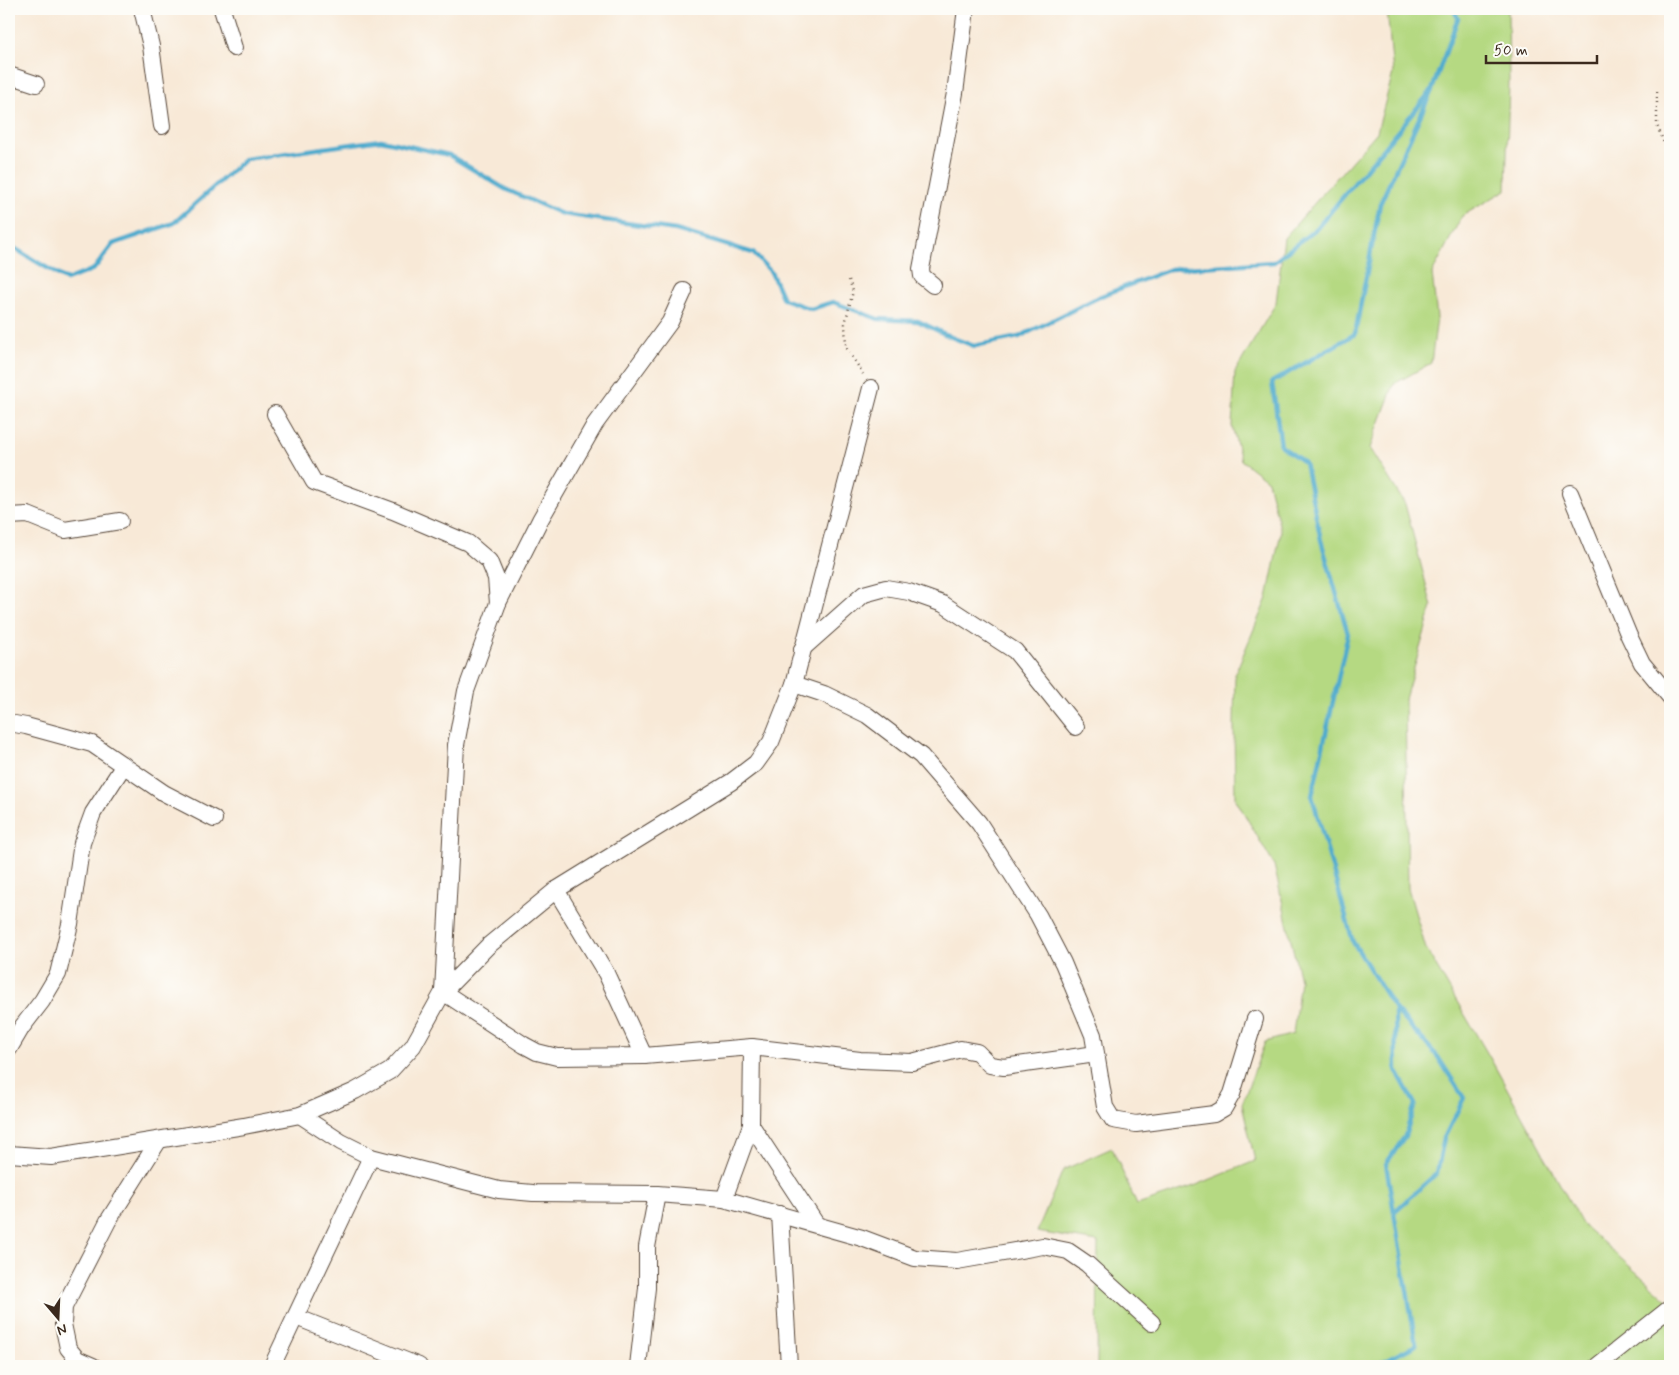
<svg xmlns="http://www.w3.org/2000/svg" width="1679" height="1375" viewBox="0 0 1679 1375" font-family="Mynerve,sans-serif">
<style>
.green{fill:#b5d982;stroke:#788250}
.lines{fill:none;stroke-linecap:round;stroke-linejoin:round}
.stream{stroke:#4fabcd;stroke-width:4.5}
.street-casing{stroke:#57473a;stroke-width:18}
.path{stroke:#57473a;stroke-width:2.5;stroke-dasharray:1 4;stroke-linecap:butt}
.street{stroke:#fff;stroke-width:16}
</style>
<rect width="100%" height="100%" fill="#fdfcf7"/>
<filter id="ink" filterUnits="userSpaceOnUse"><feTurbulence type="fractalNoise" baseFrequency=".02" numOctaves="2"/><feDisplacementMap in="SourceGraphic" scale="10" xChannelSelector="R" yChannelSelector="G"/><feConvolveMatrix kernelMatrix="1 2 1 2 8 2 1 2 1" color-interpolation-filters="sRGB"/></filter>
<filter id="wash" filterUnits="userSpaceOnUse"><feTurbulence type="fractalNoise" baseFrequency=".0096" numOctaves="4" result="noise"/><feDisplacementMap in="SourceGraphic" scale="20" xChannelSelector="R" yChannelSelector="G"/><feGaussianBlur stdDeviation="1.12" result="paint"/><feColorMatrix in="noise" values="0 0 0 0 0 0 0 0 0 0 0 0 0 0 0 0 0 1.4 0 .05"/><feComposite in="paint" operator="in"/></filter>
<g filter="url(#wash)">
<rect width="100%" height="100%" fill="#f8e9d7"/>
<!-- green -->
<polygon class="green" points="1387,9 1508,9 1509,83 1506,190 1462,216 1432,273 1437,318 1431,363 1394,384 1370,448 1405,504 1432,607 1405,699 1408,888 1426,949 1489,1056 1582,1224 1670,1302 1670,1366 1097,1366 1098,1242 1037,1232 1063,1170 1112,1148 1137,1205 1194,1186 1255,1161 1242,1104 1265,1042 1293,1034 1300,980 1274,865 1235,798 1234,724 1235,674 1267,598 1281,532 1268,481 1241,460 1232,426 1235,372 1276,303 1284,238 1377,132 1393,73"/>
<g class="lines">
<!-- stream -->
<g class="stream">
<polyline points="9,245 67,280 94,269 113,244 174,223 245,159 381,140 449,155 505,189 562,214 676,230 753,253 771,272 783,299 811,309 833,302 878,319 918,321 951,337 974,346 1019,337 1101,296 1171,269 1274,262 1317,228 1432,90"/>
<polyline points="1394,1212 1437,1173 1444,1138 1464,1098 1438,1057 1395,1009"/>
<polyline points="1375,1366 1416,1345 1386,1164 1405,1136 1415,1104 1396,1070 1395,1009 1353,942 1312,796 1348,634 1321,540 1305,463 1281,446 1272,382 1355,334 1380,204 1432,90 1458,18 1453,9"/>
</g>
</g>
</g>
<g filter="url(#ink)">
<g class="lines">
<!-- street casing -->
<g class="street-casing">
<g id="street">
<polyline points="142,9 151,46 162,126"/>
<polyline points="222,9 234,48"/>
<polyline points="9,75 36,84"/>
<polyline points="933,285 922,276 921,269 955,93 966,9"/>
<polyline points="684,291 670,322 595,424 540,520 498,603 466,691 456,745 443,992 524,1045 537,1052 557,1057 644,1056 752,1047 860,1060 912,1062 961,1049 977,1052 990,1065 1004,1067 1096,1054"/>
<polyline points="275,414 314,482 393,511 468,543 489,561 496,578 498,603"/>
<polyline points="1570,493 1629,636 1642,663 1670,697"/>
<polyline points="9,516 28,515 65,530 120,521"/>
<polyline points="802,649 864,594 886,588 909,592 943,604 1015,651 1076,727"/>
<polyline points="794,684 824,694 867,715 921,756 979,823 1038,915 1063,963 1093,1035 1105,1107 1113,1120 1136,1124 1214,1114 1224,1108 1232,1094 1255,1019"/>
<polyline points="9,723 26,726 92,744 164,793 214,819"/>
<polyline points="556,890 606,973 644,1056"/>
<polyline points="9,1049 22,1027 42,1001 58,974 70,924 82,843 93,813 124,765"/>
<polyline points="300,1115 341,1142 371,1157 499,1190 533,1193 657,1194 724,1199 862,1238 915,1258 957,1261 1043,1246 1068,1251 1087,1264 1152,1323"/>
<polyline points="751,1125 816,1224"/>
<polyline points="9,1154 51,1157 244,1126 300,1115 355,1091 390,1071 413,1046 443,992 488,946 556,890 731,782 756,763 771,742 794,684 871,388"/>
<polyline points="724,1199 751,1125 752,1047"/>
<polyline points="780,1214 789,1366"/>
<polyline points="296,1317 419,1366"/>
<polyline points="93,1366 77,1359 68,1348 63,1324 64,1307 108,1221 159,1140"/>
<polyline points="272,1366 371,1157"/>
<polyline points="638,1366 647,1288 647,1247 657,1194"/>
<polyline points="1597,1366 1670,1308"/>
</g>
</g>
<!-- path -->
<g class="path">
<polyline points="1657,92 1657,125 1670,159"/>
<polyline points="849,280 853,291 845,324 846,347 863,374"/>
</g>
<!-- street -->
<use href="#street" class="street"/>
</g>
</g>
<!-- margin -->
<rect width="1679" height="1375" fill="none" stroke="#fdfcf7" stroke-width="30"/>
<!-- north arrow -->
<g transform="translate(58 1318) rotate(161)" stroke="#fdfcf7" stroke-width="4" paint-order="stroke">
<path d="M0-4L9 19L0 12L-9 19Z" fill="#3b2a1e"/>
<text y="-8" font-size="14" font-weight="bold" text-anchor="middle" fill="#3b2a1e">N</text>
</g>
<!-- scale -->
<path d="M1486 55v8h111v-8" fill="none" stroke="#3b2a1e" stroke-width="2.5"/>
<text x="1494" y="55" font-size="15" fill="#3b2a1e" stroke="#fdfcf7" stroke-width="4" paint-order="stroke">50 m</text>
</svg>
